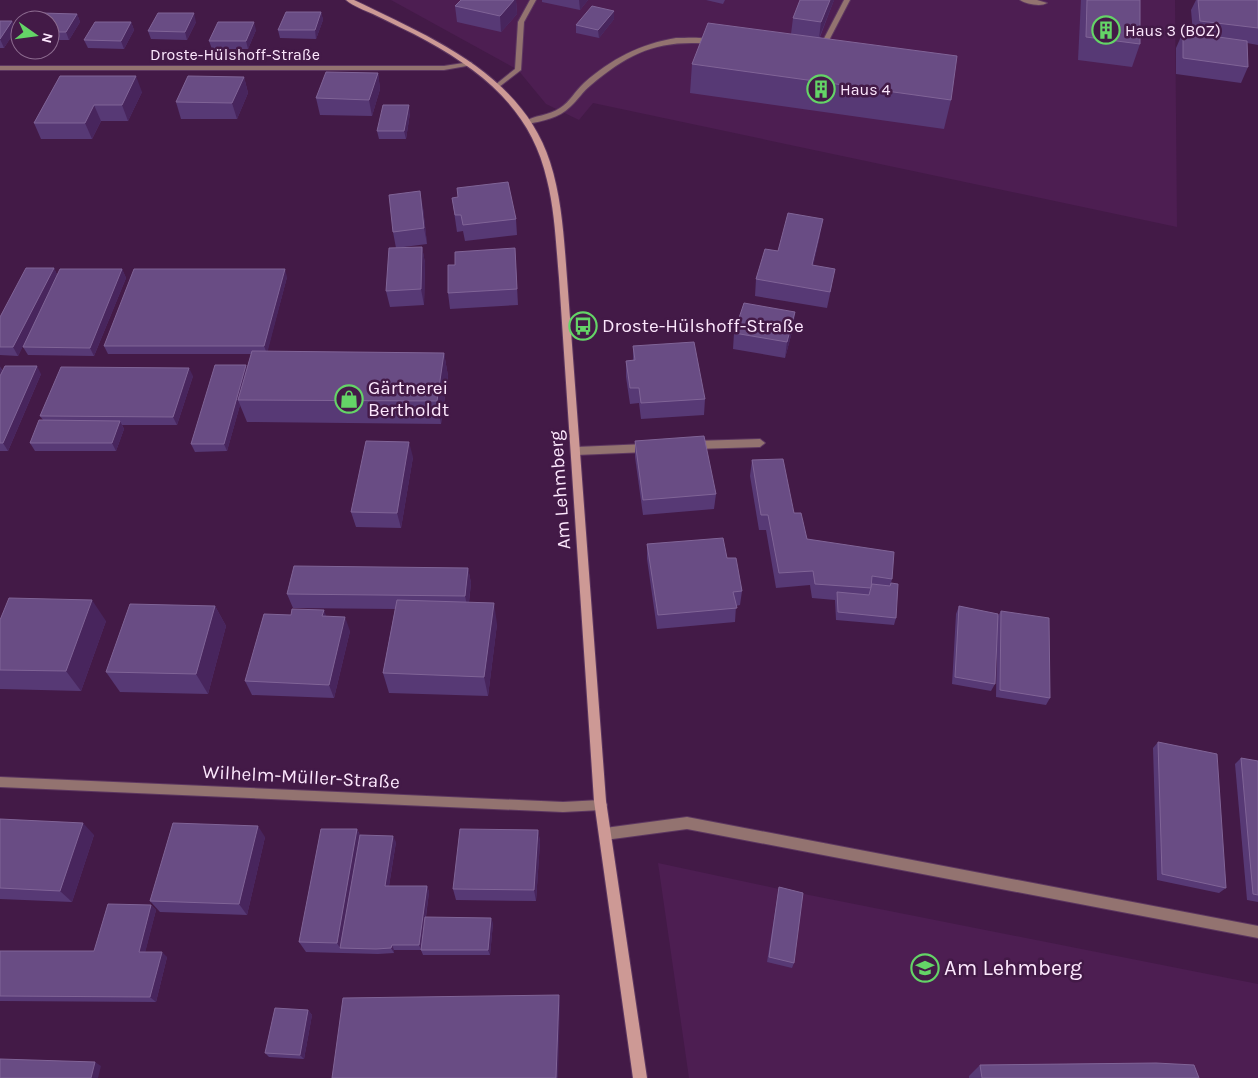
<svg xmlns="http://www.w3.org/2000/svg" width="1258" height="1078" viewBox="0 0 1258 1078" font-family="Karla,sans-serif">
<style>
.built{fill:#4d1e52}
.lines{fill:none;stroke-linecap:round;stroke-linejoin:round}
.lane-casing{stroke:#5d3760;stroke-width:2}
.street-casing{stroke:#5d3760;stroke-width:2}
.secondary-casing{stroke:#5d3760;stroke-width:2}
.lane{fill:#937370;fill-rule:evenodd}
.street{fill:#937370;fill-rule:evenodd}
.secondary{fill:#cd9995;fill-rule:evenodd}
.wall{fill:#573975}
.shaded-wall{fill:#48255d}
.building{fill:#694c84;stroke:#806497}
.labels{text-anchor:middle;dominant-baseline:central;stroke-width:5;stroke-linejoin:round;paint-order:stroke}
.far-poi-label{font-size:16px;fill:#fce7fd;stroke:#431a47;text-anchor:start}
.far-street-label{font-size:16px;fill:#fce7fd;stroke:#431a47}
.poi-label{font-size:19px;fill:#fce7fd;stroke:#431a47;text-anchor:start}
.street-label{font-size:19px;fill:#fce7fd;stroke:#431a47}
.near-poi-label{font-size:22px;fill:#fce7fd;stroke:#431a47;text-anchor:start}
</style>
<rect width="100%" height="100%" fill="#431a47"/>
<!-- built -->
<g class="built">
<polygon points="391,0 1175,0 1177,227 593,103 579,120 546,104 518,70"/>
<polygon points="658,863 779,889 1258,984 1258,1078 689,1078"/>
</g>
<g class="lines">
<!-- lane casing -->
<g class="lane-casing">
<g id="lane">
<polygon points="530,0 536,0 524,22 521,70 499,87 495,87 495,85 515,69 518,22"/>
<polygon points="844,0 850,0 824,50 819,51 818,50"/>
<path d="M1020 0H1037L1047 3C1041 7 1026 4 1020 0Z"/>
<path d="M676 38C689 38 706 36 716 42L713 44C660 39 631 51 591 85 583 91 578 100 570 107 559 118 542 121 528 124L524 122C534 115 549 116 560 108 570 102 575 91 584 83 611 59 640 44 676 38Z"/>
<polygon points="760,439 765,443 760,447 694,449 689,445 694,441"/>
<polygon points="647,444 652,448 647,452 576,455 571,451 576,447"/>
<polygon points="687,817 1258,926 1258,938 687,829 605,840 601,838 599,834 601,830 605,828"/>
</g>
</g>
<!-- street casing -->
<g class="street-casing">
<g id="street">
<polygon points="470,62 472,63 472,65 444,70 0,70 0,66 444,66"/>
<polygon points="0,777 563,802 601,800 605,801 607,805 605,809 601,810 563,812 0,787"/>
</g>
</g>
<!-- secondary casing -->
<g class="secondary-casing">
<path id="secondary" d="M346 0H354C430 37 522 74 550 162 562 199 564 239 567 278L606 801 647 1078H633L594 801 559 278C556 245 555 212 547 180 532 112 485 73 427 41 409 31 391 23 373 14 364 10 353 6 346 0Z"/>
</g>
<!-- lane -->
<use href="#lane" class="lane"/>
<!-- street -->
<use href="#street" class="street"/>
<!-- secondary -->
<use href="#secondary" class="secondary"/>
</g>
<!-- wall -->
<g class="wall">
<polygon points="461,0 516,0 517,14 501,32 457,22 455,6"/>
<polygon points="542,0 588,0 580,10 542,2"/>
<polygon points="706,0 725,0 723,4"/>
<polygon points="834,0 820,37 951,100 944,129 690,93 692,64 791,34 793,18"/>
<polygon points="1081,0 1140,0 1140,44 1132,67 1078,60"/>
<polygon points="1196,0 1258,0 1258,45 1247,43 1248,67 1241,83 1176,74 1176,48 1183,32 1193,33 1191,10"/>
<polygon points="321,12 323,20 316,39 280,38 278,30"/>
<polygon points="77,14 80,22 69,40 50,40 50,20"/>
<polygon points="614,19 599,38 576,33 576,25"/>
<polygon points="0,21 12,21 16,29 4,48 0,48"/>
<polygon points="131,22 134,30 124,49 88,48 84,40"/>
<polygon points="196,22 187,40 151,39 148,31"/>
<polygon points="256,30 248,49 212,49 209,41"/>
<polygon points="378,73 380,89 372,116 320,115 316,98"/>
<polygon points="60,76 142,92 128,121 101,121 92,139 41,139 34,123"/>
<polygon points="244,77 248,93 237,119 181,119 176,102"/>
<polygon points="410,113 406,139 379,139 377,131"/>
<polygon points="452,198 516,219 517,235 465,241 463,231 457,232"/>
<polygon points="423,208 427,244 396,248 393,232"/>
<polygon points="820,235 813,265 832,285 827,308 755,296 756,279 778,251"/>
<polygon points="422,247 425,263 424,305 390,307 386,291"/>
<polygon points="515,248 518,305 450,309 448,293 455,265"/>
<polygon points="54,268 57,275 122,269 126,278 94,356 28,355 23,347 32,327 18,356 0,355 0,317"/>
<polygon points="287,277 267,352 444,353 448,376 441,424 247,422 240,405 227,451 195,452 191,444 247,368 251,354 108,354 104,346"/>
<polygon points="795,312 793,328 785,358 733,349 734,333"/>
<polygon points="633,346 705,399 704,415 641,419 639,403 630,404 626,377 626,361 633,360"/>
<polygon points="0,367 3,371 41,374 8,451 0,451"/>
<polygon points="193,376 177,425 122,425 124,429 116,451 35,451 30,443 43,420 40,416"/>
<polygon points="635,441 716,494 714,509 643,515 635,457"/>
<polygon points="413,457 401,528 356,527 351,512"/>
<polygon points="752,460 794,513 807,539 892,579 891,583 896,618 894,625 836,620 835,600 812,598 810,585 776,588 766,530 759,530 750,476"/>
<polygon points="647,544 727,558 742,591 740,605 736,606 735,622 657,629 647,559"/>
<polygon points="468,568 471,583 469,602 497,624 488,696 389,693 383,673 395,609 293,608 287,594"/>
<polygon points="215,606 226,626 208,694 120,692 106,672"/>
<polygon points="959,606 998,616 1001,611 1050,698 1046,705 996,697 997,642 995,684 991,691 952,684 956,614"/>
<polygon points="326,616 350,631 334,698 252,695 245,681"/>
<polygon points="0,620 106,621 81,691 0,689"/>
<polygon points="1158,742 1226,888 1219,893 1157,880 1153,748"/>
<polygon points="1241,758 1258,761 1258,902 1247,900 1235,764"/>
<polygon points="0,819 94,835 72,902 0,899"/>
<polygon points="357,829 360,835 396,842 389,886 427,886 429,892 426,917 493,923 490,955 423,955 421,950 394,950 394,953 378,954 306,952 299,942"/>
<polygon points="538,830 540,842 536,901 456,900 453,889"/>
<polygon points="265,837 247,915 160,912 150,901"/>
<polygon points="779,887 794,963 792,968 767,962 778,893"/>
<polygon points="151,905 156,910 145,952 167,957 156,1002 0,1001 0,951 94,951"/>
<polygon points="308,1010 312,1015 304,1059 269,1057 265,1053"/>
<polygon points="980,1065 1199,1078 969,1078 969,1076"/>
</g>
<!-- shaded-wall -->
<g class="shaded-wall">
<polygon points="514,0 516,0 517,14 501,32 500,16"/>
<polygon points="579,0 588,0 580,10"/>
<polygon points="830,0 834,0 819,38 821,22"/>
<polygon points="614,11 614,19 599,38 598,30"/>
<polygon points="321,12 323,20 316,39 315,30"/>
<polygon points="194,13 196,22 187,40 185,32"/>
<polygon points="77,14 80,22 69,40 66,32"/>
<polygon points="12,21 16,29 4,48 0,39"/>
<polygon points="131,22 134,30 124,49 121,41"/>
<polygon points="254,22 256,30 248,49 246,41"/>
<polygon points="378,73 380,89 372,116 369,100"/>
<polygon points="136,76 142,92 128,121 122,105"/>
<polygon points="244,77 248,93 237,119 232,103"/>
<polygon points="94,105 101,121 92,139 85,123"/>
<polygon points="409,105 410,113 406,139 404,131"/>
<polygon points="420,191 423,208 427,244 424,228"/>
<polygon points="823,219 820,235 810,281 812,265"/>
<polygon points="422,247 425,263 424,305 421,289"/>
<polygon points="54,268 58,277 18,356 13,347"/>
<polygon points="122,269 126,278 94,356 90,348"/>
<polygon points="285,269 287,277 267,354 264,346"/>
<polygon points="795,312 793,328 785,358 787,342"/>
<polygon points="444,353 448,376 441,424 437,401"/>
<polygon points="246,365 249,373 238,400 240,405 227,451 224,444"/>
<polygon points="37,366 41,374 8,451 3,443"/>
<polygon points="0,367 4,374 0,383"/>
<polygon points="189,368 193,376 177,425 173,417"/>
<polygon points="120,421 124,429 116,451 112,443"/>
<polygon points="409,442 413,457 401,528 397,513"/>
<polygon points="468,568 471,583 468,610 465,596"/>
<polygon points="92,600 106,621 81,691 66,671"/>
<polygon points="494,603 497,624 488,696 484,677"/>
<polygon points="215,606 226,626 208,694 196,674"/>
<polygon points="324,610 329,624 322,616"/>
<polygon points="345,617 350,631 334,698 329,685"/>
<polygon points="83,823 94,835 72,902 60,891"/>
<polygon points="258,826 265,837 247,915 239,904"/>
<polygon points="357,829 362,841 340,948 337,943"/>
<polygon points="538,830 540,842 536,901 534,890"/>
<polygon points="393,836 396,842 388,891 385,886"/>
<polygon points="427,886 429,892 421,950 419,945"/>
<polygon points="151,905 156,910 144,957 139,952"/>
<polygon points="491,918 493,923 490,955 488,950"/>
<polygon points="392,945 394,950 394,953 391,948"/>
<polygon points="162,952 167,957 156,1002 150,997"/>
<polygon points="559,995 560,1005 558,1078 556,1078"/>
<polygon points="308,1010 312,1015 304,1059 300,1055"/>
<polygon points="95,1062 101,1066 98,1078 91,1078"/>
</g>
<!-- building -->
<g class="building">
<polygon points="461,0 514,0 500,16 455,6"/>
<polygon points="800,0 830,0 821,22 793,18"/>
<polygon points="1087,0 1140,0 1140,44 1086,37"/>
<polygon points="1198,0 1258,0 1258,28 1200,21"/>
<polygon points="592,6 614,11 598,30 576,25"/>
<polygon points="286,12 321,12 315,30 278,30"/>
<polygon points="41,13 77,14 66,32 50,32 50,20 37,20"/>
<polygon points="158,13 194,13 185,32 148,31"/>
<polygon points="0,21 12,21 0,39"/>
<polygon points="95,22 131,22 121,41 84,40"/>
<polygon points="218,22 254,22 246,41 209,41"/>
<polygon points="708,23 957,56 951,100 692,64"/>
<polygon points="1183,32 1247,41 1248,67 1183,58"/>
<polygon points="326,72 378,73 369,100 316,98"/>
<polygon points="60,76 136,76 122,105 94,105 85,123 34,123"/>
<polygon points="188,76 244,77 232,103 176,102"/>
<polygon points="383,105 409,105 404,131 377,131"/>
<polygon points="508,182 516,219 463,225 461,215 455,215 452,198 458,197 457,188"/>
<polygon points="420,191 424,228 393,232 389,195"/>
<polygon points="788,213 823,219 812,265 835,269 830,292 756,279 765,249 778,251"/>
<polygon points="422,247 421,289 386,291 389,248"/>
<polygon points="515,248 517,289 448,293 448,265 455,265 455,252"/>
<polygon points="26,268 54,268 13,347 0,347 0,317"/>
<polygon points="60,269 122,269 90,348 23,347"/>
<polygon points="134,269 285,269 264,346 104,346"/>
<polygon points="744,303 795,312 787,342 734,333"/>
<polygon points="694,342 705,399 641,403 639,388 630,388 628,374 626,361 635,360 633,346"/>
<polygon points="252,351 444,353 437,401 238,400"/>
<polygon points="215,365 246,365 224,444 191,444"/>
<polygon points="5,366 37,366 3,443 0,443 0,376"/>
<polygon points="61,367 189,368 173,417 40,416"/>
<polygon points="39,420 120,421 112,443 30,443"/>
<polygon points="704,436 716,494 643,500 635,441"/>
<polygon points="366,441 409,442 397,513 351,512"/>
<polygon points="783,459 794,513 801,513 807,539 894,552 892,579 872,576 871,588 815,584 813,571 779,573 768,515 761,515 752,460"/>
<polygon points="723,538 727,558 736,558 742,591 733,592 737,608 658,615 647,544"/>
<polygon points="294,566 468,568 465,596 287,594"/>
<polygon points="891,583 898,584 896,618 838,612 837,592 869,595 872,584 890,586"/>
<polygon points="9,598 92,600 66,671 0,670 0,620"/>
<polygon points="397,600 494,603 484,677 383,673"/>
<polygon points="130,604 215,606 196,674 106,672"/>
<polygon points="959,606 998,614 995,684 955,677"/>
<polygon points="292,609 324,610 322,616 345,617 329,685 245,681 264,614 291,615"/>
<polygon points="1001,611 1049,618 1050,698 1000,690"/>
<polygon points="1158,742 1217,754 1226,888 1162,874"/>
<polygon points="1241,758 1258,761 1258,895 1253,894"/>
<polygon points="0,819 83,823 60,891 0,888"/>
<polygon points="173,823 258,826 239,904 150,901"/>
<polygon points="321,829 357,829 337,943 299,942"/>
<polygon points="460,829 538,830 534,890 453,889"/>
<polygon points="360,835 393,836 385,886 427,886 419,945 392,945 391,948 376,949 340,948"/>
<polygon points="779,887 803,893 794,963 769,957"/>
<polygon points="108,904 151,905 139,952 162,952 150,997 0,996 0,951 94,951"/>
<polygon points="425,917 491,918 488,950 421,950"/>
<polygon points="559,995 556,1078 332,1078 343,998"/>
<polygon points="275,1008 308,1010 300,1055 265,1053"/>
<polygon points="0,1059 95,1062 91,1078 0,1078"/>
<polygon points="1156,1063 1194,1065 1199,1078 982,1078 980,1065"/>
</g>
<!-- icons -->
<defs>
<g id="building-ring" transform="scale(1.4375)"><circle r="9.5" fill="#431a47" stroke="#64d467" stroke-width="1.5"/><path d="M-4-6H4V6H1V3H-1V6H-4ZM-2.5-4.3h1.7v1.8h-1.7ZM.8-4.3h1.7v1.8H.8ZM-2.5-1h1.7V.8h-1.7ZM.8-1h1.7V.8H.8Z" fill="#64d467"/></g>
<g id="bus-ring" transform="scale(1.4375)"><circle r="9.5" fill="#431a47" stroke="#64d467" stroke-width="1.5"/><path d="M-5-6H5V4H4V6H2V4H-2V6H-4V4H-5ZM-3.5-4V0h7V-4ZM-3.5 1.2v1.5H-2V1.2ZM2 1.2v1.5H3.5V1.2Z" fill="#64d467"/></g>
<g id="shop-ring" transform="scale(1.4375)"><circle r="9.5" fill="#431a47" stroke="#64d467" stroke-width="1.5"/><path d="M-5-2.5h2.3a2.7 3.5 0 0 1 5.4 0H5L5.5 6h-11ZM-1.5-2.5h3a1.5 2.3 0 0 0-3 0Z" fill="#64d467"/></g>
<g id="school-ring" transform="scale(1.4375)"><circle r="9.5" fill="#431a47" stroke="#64d467" stroke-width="1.5"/><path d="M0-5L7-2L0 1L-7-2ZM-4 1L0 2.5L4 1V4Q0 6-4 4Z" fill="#64d467"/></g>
</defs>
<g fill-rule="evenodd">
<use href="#building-ring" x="1106" y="30"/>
<use href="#building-ring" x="821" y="89"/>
<use href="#bus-ring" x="583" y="326"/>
<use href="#shop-ring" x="349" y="399"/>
<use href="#school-ring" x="925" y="968"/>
</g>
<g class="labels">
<!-- far-poi labels -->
<g class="far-poi-label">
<text x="1125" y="30">Haus 3 (BOZ)</text>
<text x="840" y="89">Haus 4</text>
</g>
<!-- far-street labels -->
<g class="far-street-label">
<text x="235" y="54">Droste-Hülshoff-Straße</text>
</g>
<!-- poi labels -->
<g class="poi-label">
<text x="602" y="326">Droste-Hülshoff-Straße</text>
<text x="368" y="388">Gärtnerei<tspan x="368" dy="22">Bertholdt</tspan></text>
</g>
<!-- street labels -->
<g class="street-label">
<text transform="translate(560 490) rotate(-94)">Am Lehmberg</text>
<text transform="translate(301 777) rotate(3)">Wilhelm-Müller-Straße</text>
</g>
<!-- near-poi labels -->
<g class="near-poi-label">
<text x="944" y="968">Am Lehmberg</text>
</g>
</g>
<!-- north arrow -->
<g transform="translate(35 35) rotate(104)"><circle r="24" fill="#431a47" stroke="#8d6c90"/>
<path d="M0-4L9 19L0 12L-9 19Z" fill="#64d467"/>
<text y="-8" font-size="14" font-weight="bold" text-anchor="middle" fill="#fce7fd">N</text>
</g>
</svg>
